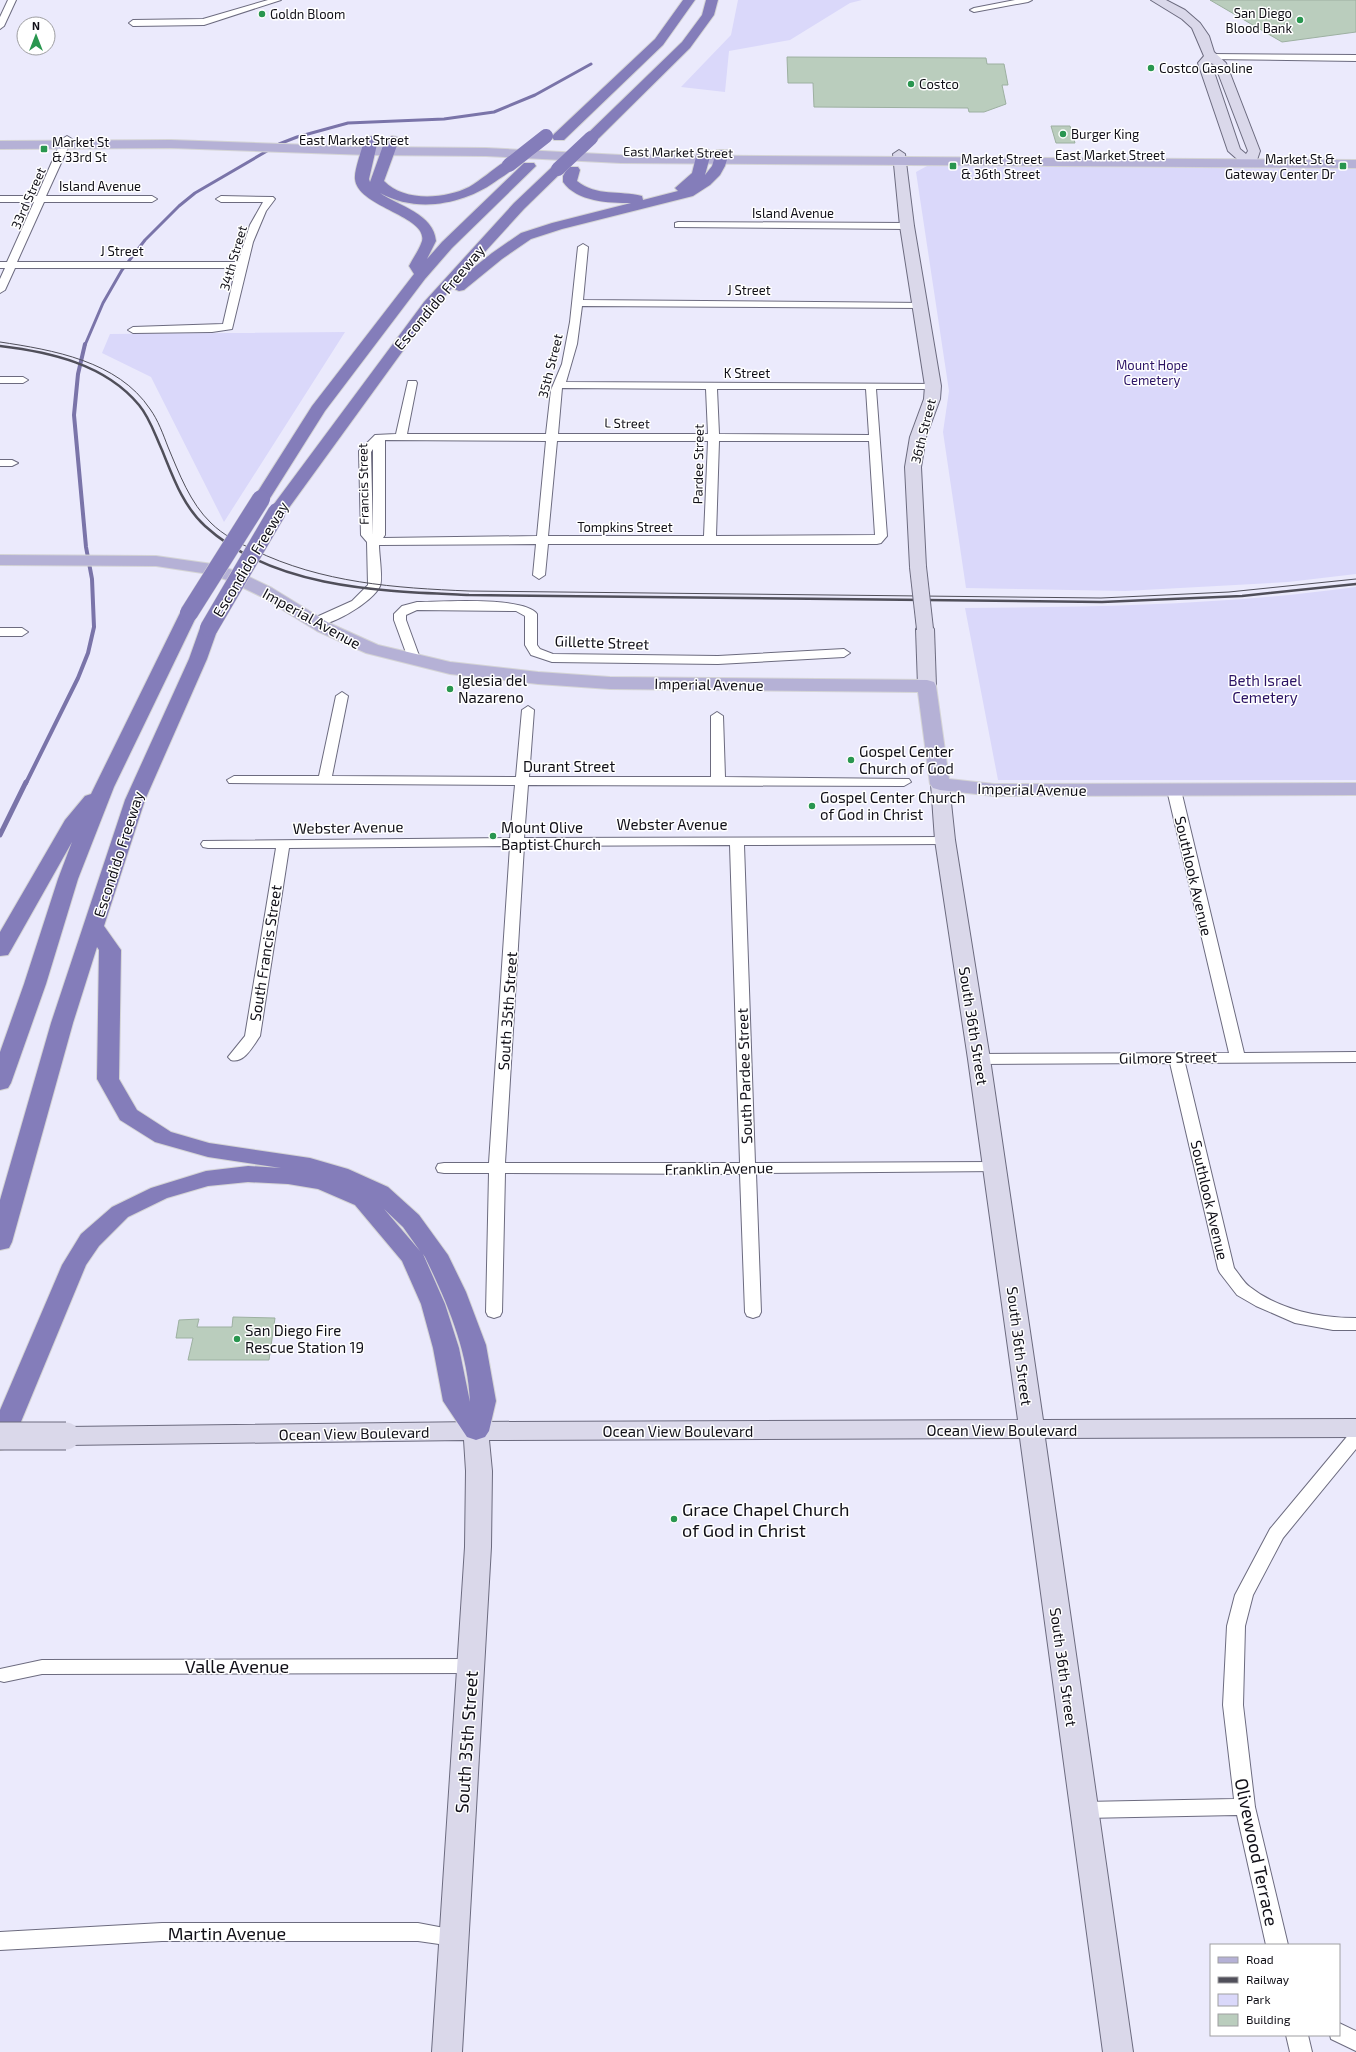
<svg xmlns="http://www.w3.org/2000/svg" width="1356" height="2052" viewBox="0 0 1356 2052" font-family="'Exo 2',sans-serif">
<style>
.green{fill:#dad8fa}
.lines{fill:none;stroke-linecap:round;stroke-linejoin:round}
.stream-far2{stroke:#7a74a9;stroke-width:3}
.stream-far1{stroke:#7a74a9;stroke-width:4}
.stream{stroke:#7a74a9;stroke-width:5}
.building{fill:#bacdbd;stroke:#9db0a1}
.street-casing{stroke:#6c6b7f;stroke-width:2}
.secondary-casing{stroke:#6c6b7f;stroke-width:2}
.primary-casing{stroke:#d4d4d5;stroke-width:2}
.highway-casing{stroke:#d4d4d5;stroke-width:2}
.street{fill:#fff;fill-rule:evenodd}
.secondary{fill:#dad8ea;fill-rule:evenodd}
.primary{fill:#b5b1d6;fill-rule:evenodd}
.highway{fill:#847dba;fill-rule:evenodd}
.tram{stroke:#504f5a;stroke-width:1}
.rail{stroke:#504f5a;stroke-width:2.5}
.secondary-bridge-far1-casing{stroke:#6c6b7f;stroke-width:18;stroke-linecap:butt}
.secondary-bridge-casing{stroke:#6c6b7f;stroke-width:29;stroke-linecap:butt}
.highway-bridge-far1-casing{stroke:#d4d4d5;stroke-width:14;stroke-linecap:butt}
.highway-bridge-casing{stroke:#d4d4d5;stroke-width:19;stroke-linecap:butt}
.secondary-bridge-far1{stroke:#dad8ea;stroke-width:16}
.secondary-bridge{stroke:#dad8ea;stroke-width:27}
.highway-bridge-far1{stroke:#847dba;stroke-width:14}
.highway-bridge{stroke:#847dba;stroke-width:18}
.poi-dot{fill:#29964f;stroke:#fff;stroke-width:1.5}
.labels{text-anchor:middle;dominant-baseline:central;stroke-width:3;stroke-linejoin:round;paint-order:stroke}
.far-poi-label{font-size:13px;fill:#100f17;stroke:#fff;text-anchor:start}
.far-street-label{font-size:13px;fill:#100f17;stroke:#fff}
.far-park-label{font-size:13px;fill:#2b1364;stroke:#fff}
.street-label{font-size:15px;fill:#100f17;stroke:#fff}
.poi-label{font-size:15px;fill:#100f17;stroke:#fff;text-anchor:start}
.park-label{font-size:15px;fill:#2b1364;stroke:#fff}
.near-poi-label{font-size:18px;fill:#100f17;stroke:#fff;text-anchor:start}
.near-street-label{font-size:18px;fill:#100f17;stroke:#fff}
</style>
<rect width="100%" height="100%" fill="#ebeafc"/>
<!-- green -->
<g class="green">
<polygon points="738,0 862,0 850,3 790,40 729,51 725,92 681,87 731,35"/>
<polygon points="927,166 1356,169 1356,574 1288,582 1125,591 966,588 943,432 949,391 916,172"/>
<polygon points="345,332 224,522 151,377 102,353 110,334"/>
<path d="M1356 587V780H998L965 608C1098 607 1224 605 1356 587Z"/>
</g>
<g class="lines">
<!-- stream-far2 -->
<polyline class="stream-far2" points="85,345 103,303 122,270 145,240 179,206 195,193 279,144 297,137 348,123 444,119 494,112 535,95 591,64"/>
<!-- stream-far1 -->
<polyline class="stream-far1" points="26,783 78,678 88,653 94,627 92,579 86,547 74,415 78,374 85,344"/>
<!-- stream -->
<polyline class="stream" points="0,835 26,782"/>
</g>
<!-- building -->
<g class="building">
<polygon points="1210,0 1356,0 1356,32 1282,42"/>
<polygon points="787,57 986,58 987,64 1004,64 1008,85 1002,85 1006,104 984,112 969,112 968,108 814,107 813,83 788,83"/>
<polygon points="1051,126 1070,126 1075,143 1056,143"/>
<polygon points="233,1317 275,1318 269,1360 188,1360 193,1338 176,1338 179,1320 199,1319 197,1327 232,1327"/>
</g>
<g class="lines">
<!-- street casing -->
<g class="street-casing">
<g id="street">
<polygon points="8,0 16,0 4,26 0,29 0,17"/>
<polygon points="268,0 281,0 204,25 133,26 129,23 133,20 203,19"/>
<polygon points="1015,0 1032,0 1028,2 974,12 970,10 974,8"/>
<polygon points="1210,54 1356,55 1356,61 1207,59 1206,57"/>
<polygon points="67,136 72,139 46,196 152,196 157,199 152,202 44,202 17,262 238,262 250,225 263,202 221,202 216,199 221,196 273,197 275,199 266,211 253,242 232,329 212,332 133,333 128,330 133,327 223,324 236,268 15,268 5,290 0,293 0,279 5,268 0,268 0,262 7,262 34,202 0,202 0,196 37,196 62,139"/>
<polygon points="678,222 907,223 912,226 907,229 675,227 675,223"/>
<path d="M583 244 588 247 583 300 925 303 926 305 925 307 921 308 582 306 577 344 566 382 937 384 938 386 933 389H876L887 536 881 543 877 544H548L545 575 539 579 533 575 536 544 379 545C379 555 383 578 380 586 373 602 328 629 312 625L310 622 312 619 352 601 368 585 367 542 361 535 359 451 375 435 396 434 408 381H416L417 383 407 434H546L551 390 562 364 570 322 578 247ZM562 388 706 389 708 434H558ZM717 389H866L869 435 719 434ZM385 440 546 441 537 536 383 538 385 535ZM557 441H708L704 536H548ZM719 441H869L875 535 716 536ZM373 449V535L371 452Z"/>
<polygon points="0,377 23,377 28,380 23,383 0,383"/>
<polygon points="0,460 12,460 18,463 12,466 0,466"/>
<path d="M417 602C440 602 525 596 537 614V645L540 649 553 654 718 656 844 649 850 653 844 657 718 664 552 662 531 655 525 645V616L516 611 417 610 406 615V620L421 661 415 665 409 661 394 620V614L402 606Z"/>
<polygon points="0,628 22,628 28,632 22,636 0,636"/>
<path d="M342 692 348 696 332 776 516 777 522 710 528 706 534 710 529 777H711V716L717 712 723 716 725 777 909 779 911 782 904 786 528 785 524 838 950 837 952 840 950 843 945 844 744 845 755 1163 994 1162 1000 1163 1002 1167 1000 1171 756 1173 761 1312 759 1316 753 1318 747 1316 745 1312 740 1174 505 1173 502 1312 500 1316 494 1318 488 1316 486 1312 489 1173H444L438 1172 436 1168 438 1164 444 1163H489L510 846 289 848 260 1036C253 1046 244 1064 231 1060L228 1057 245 1036 276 848H208L203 847 201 844 203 841 510 838 515 785 229 783 227 780 234 776H319L336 696ZM730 845 740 1163H505L524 846Z"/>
<path d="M1174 786 1181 790 1244 1053 1356 1052V1062L1185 1063 1234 1268C1239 1274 1244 1283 1250 1287 1279 1310 1320 1318 1356 1318V1330H1333L1295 1323 1256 1306 1237 1295 1220 1273 1218 1269 1170 1063 979 1064 974 1062 971 1059 974 1056 979 1054 1229 1053 1167 790Z"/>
<polygon points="1356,1431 1356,1449 1283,1538 1253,1595 1245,1626 1243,1705 1255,1807 1288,1945 1266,1945 1237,1815 1084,1818 1077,1816 1074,1810 1077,1804 1084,1802 1234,1799 1223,1705 1227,1626 1235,1595 1270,1529 1350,1433"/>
<polygon points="471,1659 478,1661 481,1666 478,1671 471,1673 42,1674 4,1682 0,1681 0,1669 42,1660"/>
<polygon points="162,1923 418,1923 460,1931 463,1937 460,1943 453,1946 418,1941 162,1941 0,1950 0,1932"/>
<polygon points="1339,2023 1356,2031 1356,2051 1331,2039 1330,2035 1339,2035"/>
<polygon points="1286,2035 1308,2035 1312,2052 1290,2052"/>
</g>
</g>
<!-- secondary casing -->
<g class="secondary-casing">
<g id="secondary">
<path d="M1151 0H1166L1185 10 1200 23 1209 36 1214 52 1226 63 1260 151 1255 166H1245L1228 151 1198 63 1204 56 1192 28 1182 19ZM1211 63 1215 65 1248 151 1246 154 1240 149Z"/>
<polygon points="899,150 905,154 914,226 941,386 940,399 926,437 921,467 926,567 924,571 918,572 912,571 910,567 905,467 910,437 924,399 925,386 900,226 893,154"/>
<polygon points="925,624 931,625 934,629 936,686 933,690 927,691 921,690 918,686 916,629 919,625"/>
<polygon points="940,778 947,780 949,784 955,840 990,1059 1043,1420 1356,1419 1356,1437 1045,1438 1133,2052 1103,2052 1020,1438 489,1440 492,1471 491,1547 462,2052 432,2052 465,1547 466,1471 464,1440 66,1445 57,1442 54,1436 57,1430 66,1427 476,1422 1018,1420 968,1059 935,840 931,784 933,780"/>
</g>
</g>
<!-- primary casing -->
<g class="primary-casing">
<g id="primary">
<polygon points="171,140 368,147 486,148 621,155 1356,160 1356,168 621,163 486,156 368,155 171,148 0,149 0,141"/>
<polygon points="0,555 156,556 212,564 239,572 272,588 329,623 378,645 450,662 538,672 610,677 927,680 934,682 936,686 949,779 994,784 1356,783 1356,795 994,796 940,790 933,788 930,784 918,692 610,689 538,684 450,674 366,653 317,631 260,596 227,580 209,574 156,566 0,565"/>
</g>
</g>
<!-- highway casing -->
<g class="highway-casing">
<g id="highway">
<polygon points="683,0 695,0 663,45 564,140 554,140 552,137 554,134 655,39"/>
<polygon points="706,0 718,0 714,15 690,48 596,141 586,141 584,138 586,135 682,42 702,15"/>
<path d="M371 136 378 140 369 179 370 182 385 140 392 136 397 137 399 140 384 181C404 202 445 199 469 187 481 180 492 170 504 162H514L516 165C512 171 505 175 499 179 466 204 418 214 380 193 399 206 434 214 436 241L427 259 442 242 524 163H534L536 166 452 248 425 279 325 411 267 503 261 504 255 503 253 499 312 406 414 274 409 266C413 258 419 250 422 241 428 216 357 207 355 179 354 170 362 150 364 140Z"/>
<path d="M704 149 709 150 711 153 705 175 712 166 717 150H727L729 153 725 166 720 175 710 185 693 196 562 229 531 239 502 259 464 290 459 291 452 288 434 308 283 516 277 517 271 516 268 512 271 508 424 302 514 203 553 166H563L565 169 524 209 463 276 492 253 521 233 552 223 631 203C609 203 577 202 563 182V176L568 167H578L580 170 577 181C597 197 619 190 642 196L643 200 678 191 675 188 692 173 697 153 699 150Z"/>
<polygon points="189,608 195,609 198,613 114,787 78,879 46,984 11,1083 8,1088 0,1090 0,1052 24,984 58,879 72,842 11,950 8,955 0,956 0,932 65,820 85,796 91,794 180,613 183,609"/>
<path d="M209 623 215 624 218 628 207 659 145 800 104 926 121 950 119 1079 137 1110 171 1132 209 1143 310 1158 348 1169 388 1187 419 1215 448 1255 466 1292 486 1345 496 1401 489 1431 485 1437 476 1440 467 1437 443 1401 433 1348 421 1304 402 1261 355 1205 318 1189 288 1184 248 1182 208 1186 167 1198 128 1217 99 1246 86 1265 13 1441 9 1448 0 1450V1410L62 1265 81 1234 112 1207 151 1188 206 1171 248 1166 281 1168 208 1157 155 1142 120 1120 97 1079 99 950 97 947 73 1023 12 1242 9 1248 0 1250V1200L51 1023 125 800 189 659 200 628 203 624ZM384 1209 403 1227 420 1251ZM423 1254 425 1257C447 1302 468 1351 470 1402L459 1348 445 1304Z"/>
</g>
</g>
<!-- street -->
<use href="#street" class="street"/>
<!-- secondary -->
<use href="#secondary" class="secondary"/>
<!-- primary -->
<use href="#primary" class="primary"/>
<!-- highway -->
<use href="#highway" class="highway"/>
<!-- tram -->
<path class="tram" d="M0 342C53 350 118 361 150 409 158 420 163 434 168 447 179 473 190 503 211 523 223 535 239 543 254 550 322 583 395 588 469 591L1101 598 1229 592 1356 579"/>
<!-- rail -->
<path class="rail" d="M0 346C50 352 105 364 139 405 150 418 155 435 162 450 173 477 183 506 205 526 274 589 381 591 469 595L1102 602 1242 596 1356 584"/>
<!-- secondary-bridge-far1 casing -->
<g class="secondary-bridge-far1-casing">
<polyline id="secondary-bridge-far1" points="918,567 925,629"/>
</g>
<!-- secondary-bridge casing -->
<g class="secondary-bridge-casing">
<polyline id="secondary-bridge" points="0,1436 66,1436"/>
</g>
<!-- highway-bridge-far1 casing -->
<g class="highway-bridge-far1-casing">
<g id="highway-bridge-far1">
<polyline points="509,165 546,136"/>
<polyline points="558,169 591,138"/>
</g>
</g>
<!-- highway-bridge casing -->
<g class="highway-bridge-casing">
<g id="highway-bridge">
<polyline points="189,613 261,499"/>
<polyline points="209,628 277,512"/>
</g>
</g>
<!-- secondary-bridge-far1 -->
<use href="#secondary-bridge-far1" class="secondary-bridge-far1"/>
<!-- secondary-bridge -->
<use href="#secondary-bridge" class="secondary-bridge"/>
<!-- highway-bridge-far1 -->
<use href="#highway-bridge-far1" class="highway-bridge-far1"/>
<!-- highway-bridge -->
<use href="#highway-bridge" class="highway-bridge"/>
</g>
<!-- markers -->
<g class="poi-dot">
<circle cx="262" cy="14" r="4"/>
<circle cx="1300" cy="20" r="4"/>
<circle cx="1151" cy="68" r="4"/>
<circle cx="911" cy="84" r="4"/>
<circle cx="1063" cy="134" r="4"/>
<rect x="40" y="145" width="8" height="8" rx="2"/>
<rect x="949" y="162" width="8" height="8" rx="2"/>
<rect x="1339" y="162" width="8" height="8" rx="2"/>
<circle cx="450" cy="689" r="4"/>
<circle cx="851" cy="760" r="4"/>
<circle cx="812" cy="806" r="4"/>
<circle cx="493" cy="836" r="4"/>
<circle cx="237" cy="1339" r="4"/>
<circle cx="674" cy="1519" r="4"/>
</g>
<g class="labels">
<!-- far-poi labels -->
<g class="far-poi-label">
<text x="1292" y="13" text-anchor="end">San Diego<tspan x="1292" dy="15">Blood Bank</tspan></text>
<text x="270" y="14">Goldn Bloom</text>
<text x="1159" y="68">Costco Gasoline</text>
<text x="919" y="84">Costco</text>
<text x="1071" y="134">Burger King</text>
<text x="52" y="142">Market St<tspan x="52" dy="15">&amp; 33rd St</tspan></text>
<text x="961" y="159">Market Street<tspan x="961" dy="15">&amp; 36th Street</tspan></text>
<text x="1335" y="159" text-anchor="end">Market St &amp;<tspan x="1335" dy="15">Gateway Center Dr</tspan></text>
</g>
<!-- far-street labels -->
<g class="far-street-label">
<text x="354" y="140">East Market Street</text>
<text transform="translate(678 152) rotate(1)">East Market Street</text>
<text x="1110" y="155">East Market Street</text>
<text x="100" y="186">Island Avenue</text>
<text transform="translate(28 198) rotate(-66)">33rd Street</text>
<text x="793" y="213">Island Avenue</text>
<text x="122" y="251">J Street</text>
<text transform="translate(233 258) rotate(-74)">34th Street</text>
<text x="749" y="290">J Street</text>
<text transform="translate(550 366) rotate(-76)">35th Street</text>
<text x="747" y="373">K Street</text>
<text transform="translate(627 423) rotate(1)">L Street</text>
<text transform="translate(923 431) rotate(-76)">36th Street</text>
<text transform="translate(698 464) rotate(-89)">Pardee Street</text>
<text transform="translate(363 484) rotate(-91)">Francis Street</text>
<text x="625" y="527">Tompkins Street</text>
</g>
<!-- far-park labels -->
<g class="far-park-label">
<text x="1152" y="365">Mount Hope<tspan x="1152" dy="15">Cemetery</tspan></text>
</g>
<!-- street labels -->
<g class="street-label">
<text transform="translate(439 297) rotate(-50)">Escondido Freeway</text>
<text transform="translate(250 559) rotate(-59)">Escondido Freeway</text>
<text transform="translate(312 618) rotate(29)">Imperial Avenue</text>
<text transform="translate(602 642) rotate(2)">Gillette Street</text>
<text transform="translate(709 684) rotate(1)">Imperial Avenue</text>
<text x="569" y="766">Durant Street</text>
<text transform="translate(1032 789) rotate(1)">Imperial Avenue</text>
<text x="672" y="824">Webster Avenue</text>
<text transform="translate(348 827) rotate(-1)">Webster Avenue</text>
<text transform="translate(118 854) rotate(-72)">Escondido Freeway</text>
<text transform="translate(1194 876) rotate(77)">Southlook Avenue</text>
<text transform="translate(265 953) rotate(-81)">South Francis Street</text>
<text transform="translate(507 1011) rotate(-86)">South 35th Street</text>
<text transform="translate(974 1026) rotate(81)">South 36th Street</text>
<text transform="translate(1168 1057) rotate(-1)">Gilmore Street</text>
<text transform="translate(744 1076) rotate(-92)">South Pardee Street</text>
<text transform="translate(719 1168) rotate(-1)">Franklin Avenue</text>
<text transform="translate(1210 1200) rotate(77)">Southlook Avenue</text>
<text transform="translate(1020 1346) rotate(83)">South 36th Street</text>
<text x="1002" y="1430">Ocean View Boulevard</text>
<text x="678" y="1431">Ocean View Boulevard</text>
<text transform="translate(354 1433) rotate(-1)">Ocean View Boulevard</text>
<text transform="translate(1064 1667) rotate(82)">South 36th Street</text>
</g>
<!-- poi labels -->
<g class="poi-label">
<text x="458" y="680">Iglesia del<tspan x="458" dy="17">Nazareno</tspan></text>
<text x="859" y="751">Gospel Center<tspan x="859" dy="17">Church of God</tspan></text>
<text x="820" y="797">Gospel Center Church<tspan x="820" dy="17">of God in Christ</tspan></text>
<text x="501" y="827">Mount Olive<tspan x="501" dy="17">Baptist Church</tspan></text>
<text x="245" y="1330">San Diego Fire<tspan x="245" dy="17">Rescue Station 19</tspan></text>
</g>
<!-- park labels -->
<g class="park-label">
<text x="1265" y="680">Beth Israel<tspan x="1265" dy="17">Cemetery</tspan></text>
</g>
<!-- near-poi labels -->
<g class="near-poi-label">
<text x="682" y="1509">Grace Chapel Church<tspan x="682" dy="21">of God in Christ</tspan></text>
</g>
<!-- near-street labels -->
<g class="near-street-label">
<text x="237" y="1666">Valle Avenue</text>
<text transform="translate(466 1742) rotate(-86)">South 35th Street</text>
<text transform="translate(1257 1852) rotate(78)">Olivewood Terrace</text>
<text x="227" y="1933">Martin Avenue</text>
</g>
</g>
<!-- legend -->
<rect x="1210" y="1944" width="130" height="92" fill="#ffffff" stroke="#9f9fa2"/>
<rect x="1218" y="1957" width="20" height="6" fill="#b5b1d6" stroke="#9f9fa2"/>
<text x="1246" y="1964" font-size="12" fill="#100f17">Road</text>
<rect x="1218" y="1977" width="20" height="6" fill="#504f5a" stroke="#9f9fa2"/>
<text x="1246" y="1984" font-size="12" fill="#100f17">Railway</text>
<rect x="1218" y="1994" width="20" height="12" fill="#dad8fa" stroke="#9f9fa2"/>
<text x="1246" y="2004" font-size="12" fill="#100f17">Park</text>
<rect x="1218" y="2014" width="20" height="12" fill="#bacdbd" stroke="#9f9fa2"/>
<text x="1246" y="2024" font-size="12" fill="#100f17">Building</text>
<!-- north arrow -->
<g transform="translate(36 36)"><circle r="19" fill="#ffffff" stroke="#9f9fa2"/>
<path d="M0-3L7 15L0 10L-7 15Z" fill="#29964f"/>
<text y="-6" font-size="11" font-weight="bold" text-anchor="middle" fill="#100f17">N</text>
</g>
</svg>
